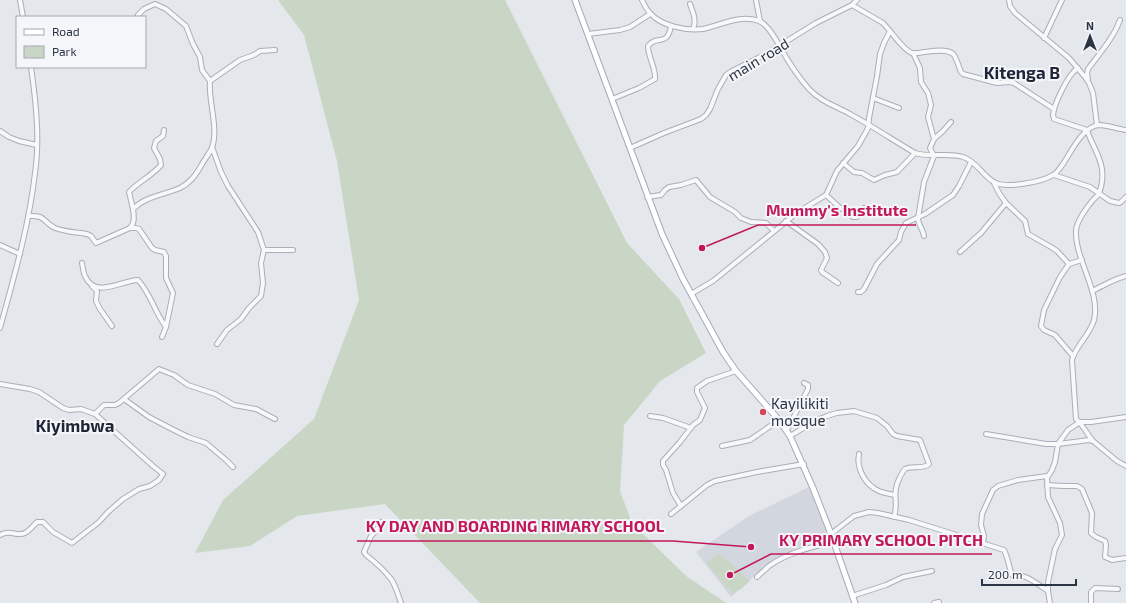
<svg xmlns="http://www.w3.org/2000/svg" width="1126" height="603" viewBox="0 0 1126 603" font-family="'Exo 2',sans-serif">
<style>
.built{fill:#d2d6de}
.green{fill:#c9d6c5}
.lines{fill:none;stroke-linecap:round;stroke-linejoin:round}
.minor-casing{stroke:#a9aeb7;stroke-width:6}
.major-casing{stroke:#a3abb8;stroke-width:7}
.minor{stroke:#f7f8fa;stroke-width:4}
.major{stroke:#fff;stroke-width:5}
.poi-dot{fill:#d1495b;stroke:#f4f6f9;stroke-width:1.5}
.labels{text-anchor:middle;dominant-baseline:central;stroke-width:4;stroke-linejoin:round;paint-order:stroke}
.street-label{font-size:15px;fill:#2b3445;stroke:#f4f6f9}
.poi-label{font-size:15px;fill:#2b3445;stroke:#f4f6f9;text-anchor:start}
.quarter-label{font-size:17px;font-weight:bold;fill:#1d2536;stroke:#f4f6f9}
.leader{fill:none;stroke:#c2185b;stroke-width:1.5}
.callout-dot{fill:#c2185b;stroke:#f4f6f9;stroke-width:1.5}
.callout-label{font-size:16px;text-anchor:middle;font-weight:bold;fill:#c2185b;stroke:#f4f6f9;stroke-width:4;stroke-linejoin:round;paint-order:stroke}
</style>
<rect width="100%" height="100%" fill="#e4e7ec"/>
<!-- built -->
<polygon class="built" points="809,487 827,532 788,553 762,569 731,597 696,552 749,516"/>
<!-- green -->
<g class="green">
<polygon points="278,0 505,0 627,243 679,299 706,353 660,381 624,425 620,491 632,523 686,576 726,603 480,603 385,504 297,516 250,546 195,553 223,500 314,419 359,300 337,161 304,35"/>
<polygon points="719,553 750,581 741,589 732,593 706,562"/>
</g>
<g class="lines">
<!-- minor casing -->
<g class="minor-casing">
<g id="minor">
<polyline points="20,0 23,17"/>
<path d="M642 0C644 4 646 9 650 13 661 26 686 31 703 29 722 25 740 14 759 21 767 24 776 39 780 47 788 61 798 77 809 89 821 102 836 106 850 114 872 126 893 140 915 153 931 158 948 152 963 157 976 161 983 176 994 182 1005 189 1042 182 1053 175 1057 173 1060 168 1063 164 1071 152 1083 126 1099 125 1108 125 1117 129 1126 130"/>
<polyline points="756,0 760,21"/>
<polyline points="1009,0 1010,6 1015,13 1069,58 1085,77 1089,83 1093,93 1097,125"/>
<path d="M690 4C693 13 697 20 693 29"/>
<path d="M890 31C895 37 904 50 912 53 916 54 920 53 924 52 932 51 949 48 954 55 957 60 959 67 961 72L963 74 997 83 1010 82 1014 83 1054 109"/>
<polyline points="588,34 620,30 630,27 650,14"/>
<polyline points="1044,38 1062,0"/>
<path d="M913 53 920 68 921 82 928 93 931 105 928 117 934 139 930 148 934 156 924 182 918 218C918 225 923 229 924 236"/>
<path d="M1078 68C1068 74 1054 104 1053 115L1054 119 1087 130C1091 143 1100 155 1102 169 1103 176 1102 187 1099 193 1098 196 1095 198 1093 200 1087 207 1076 222 1076 231 1075 260 1101 292 1094 320 1090 335 1076 345 1072 360L1076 419C1082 424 1088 435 1093 441"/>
<path d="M1088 79 1087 74 1088 69C1099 54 1113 39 1120 20"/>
<polyline points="210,81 240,60 254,55 260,51 275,50"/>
<polyline points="873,98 899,108"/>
<path d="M612 99 639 88 655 79C656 68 648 57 648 46 657 34 667 48 671 26"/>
<polyline points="0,131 9,137 19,141 37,145"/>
<polyline points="934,139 943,131 951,122"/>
<polyline points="212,147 221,172 228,186 258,232 264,250"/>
<polyline points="630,148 664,133 701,119 706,115 710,109 718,89 726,75 732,71 766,54 816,23 852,5 857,0"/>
<polyline points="843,163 854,172 862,173 874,180 885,175 897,172 915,153"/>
<polyline points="1054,175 1090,187 1110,201 1119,203 1121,202 1126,197"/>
<polyline points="994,183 999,193 1006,203 1025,221 1028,234 1051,247 1057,251 1069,264"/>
<polyline points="826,195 838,206 853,217 857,217 864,208"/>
<polyline points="647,197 661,195 665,190 669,187 681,185 696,180 710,197 735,212 741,218 751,222 766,223 774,231"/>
<path d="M133 209 129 192C138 182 152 176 161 165L160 159 154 148 156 141 163 136 164 130"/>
<path d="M29 216C47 215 42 222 55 228 65 232 76 232 87 234L91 236 96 243 130 228H136L139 229 152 248 155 250 164 252 166 256V278L173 293 166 327"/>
<polyline points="786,221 818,244 825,252 827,258 821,270 822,272 838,283"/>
<path d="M130 228C135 223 134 216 133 209 146 196 164 195 180 188 190 183 195 176 201 166 204 160 209 154 212 148 219 127 208 102 210 81L202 70 200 57 193 44 186 26 166 9 155 4 144 9 138 15"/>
<polyline points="0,245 20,254"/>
<polyline points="960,252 981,233 1006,203"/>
<path d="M82 263C83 267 83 272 85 276 95 299 120 281 138 280 151 294 154 311 166 327L162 337"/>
<polyline points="92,286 97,291 96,301 100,309 112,326"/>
<path d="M1092 291C1103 286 1114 279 1126 276"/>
<polyline points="858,292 861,292 864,289 877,264 899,240 901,232 906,223 925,214 953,195 959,186 971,162"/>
<polyline points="691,294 713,281 798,212 826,195 837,171 858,146 866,132 868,128 869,118 877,76 880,54 884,43 890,31 883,23 852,5"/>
<path d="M0 328C14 277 29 226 35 173 40 139 36 102 31 67"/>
<polyline points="217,344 227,330 241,319 249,308 261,296 263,283 261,263 264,250 293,250"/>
<polyline points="1073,356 1055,335 1044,330 1041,326 1044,310 1060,277 1069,264 1082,260"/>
<polyline points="0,384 30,389 39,392 63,408 69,410 81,409 95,414 104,405 115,405 119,403 159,369 174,375 188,385 215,394 234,405 256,409 275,419"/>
<polyline points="124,399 149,417 168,427 188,437 206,443 226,460 233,467"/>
<polyline points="650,416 663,418 691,428"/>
<polyline points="787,430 808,389 808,385 804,383"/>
<polyline points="986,434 1046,444 1058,444 1089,440 1093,441 1117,461 1126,466"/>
<path d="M790 436 817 420 827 416 837 413 854 411 877 418 887 426 893 434 897 436 920 440 929 464C923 470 912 465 905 469 903 471 901 475 900 477 891 494 899 502 894 517"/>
<polyline points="722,446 750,440 779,420"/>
<path d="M859 454C856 468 865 485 879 491 884 493 889 494 895 495"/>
<polyline points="1047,485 1063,486 1077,486 1082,489 1092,513 1091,533 1096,537 1105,541 1106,545 1105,557 1112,560 1126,558"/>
<polyline points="681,506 673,493 666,470 663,465 663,461 680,442 693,425 700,420 705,408 697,392 697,388 707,381 736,371"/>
<polyline points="671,514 707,485 715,481 757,472 804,464"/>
<path d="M381 522 377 530 371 536 364 552 366 555C375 562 384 570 391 579 396 586 398 595 401 603"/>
<path d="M831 534 854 516 869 512 878 513 909 520 1004 550C1008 558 1009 567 1012 575 1025 573 1037 584 1048 591"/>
<path d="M0 535C10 529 17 537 25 533 29 531 33 526 37 522H43L53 532 72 543 99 522 108 512 123 499 139 489 150 486 159 480 163 474 153 466 95 414"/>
<polyline points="983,543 984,536 981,525 982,514 993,490 998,486 1018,480 1047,476"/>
<path d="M757 577C761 573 765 570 769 566 787 553 811 547 833 542"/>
<polyline points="852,596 886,585 903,577 932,571"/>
<polyline points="934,603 939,602"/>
<polyline points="1050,603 1048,591 1048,582 1055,549 1062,535 1060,523 1048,497 1047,478 1052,470 1055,462 1058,444 1068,430 1080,422 1091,422 1126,417"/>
<polyline points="1091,603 1091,592 1095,588 1118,589"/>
</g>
</g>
<!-- major casing -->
<g class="major-casing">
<polyline id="major" points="575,0 662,234 683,279 723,352 736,371 779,420 790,436 813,488 831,534 855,603"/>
</g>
<!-- minor -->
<use href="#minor" class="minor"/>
<!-- major -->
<use href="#major" class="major"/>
</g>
<!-- markers -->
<circle class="poi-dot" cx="763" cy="412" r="4"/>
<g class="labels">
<!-- street labels -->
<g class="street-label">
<text transform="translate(758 59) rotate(-31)">main road</text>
</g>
<!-- poi labels -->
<g class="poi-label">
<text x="771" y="403">Kayilikiti<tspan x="771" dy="17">mosque</tspan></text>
</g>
<!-- quarter labels -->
<g class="quarter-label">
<text x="1022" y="72">Kitenga B</text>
<text x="75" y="425">Kiyimbwa</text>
</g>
</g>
<!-- callouts -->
<path class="leader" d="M702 248L758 225H916M751 547L673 541H357M730 575L771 554H992"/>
<g class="callout-dot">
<circle cx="702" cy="248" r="4"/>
<circle cx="751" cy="547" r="4"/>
<circle cx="730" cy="575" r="4"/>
</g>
<g class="callout-label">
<text x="837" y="216">Mummy's Institute</text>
<text x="515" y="532">KY DAY AND BOARDING RIMARY SCHOOL</text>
<text x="881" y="546">KY PRIMARY SCHOOL PITCH</text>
</g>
<!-- legend -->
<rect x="16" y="16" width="130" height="52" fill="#f4f6f9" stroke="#a4a8b1"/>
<rect x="24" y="29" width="20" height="6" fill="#ffffff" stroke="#a4a8b1"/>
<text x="52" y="36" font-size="12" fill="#2b3445">Road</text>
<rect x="24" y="46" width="20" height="12" fill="#c9d6c5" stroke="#a4a8b1"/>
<text x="52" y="56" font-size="12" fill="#2b3445">Park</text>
<!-- north arrow -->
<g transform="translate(1090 36)" stroke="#f4f6f9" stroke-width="3" paint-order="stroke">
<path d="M0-3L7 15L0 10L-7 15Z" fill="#2b3445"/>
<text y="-6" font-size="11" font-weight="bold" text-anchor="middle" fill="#2b3445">N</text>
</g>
<!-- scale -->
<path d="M982 579v6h94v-6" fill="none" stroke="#2b3445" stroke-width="2"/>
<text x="988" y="579" font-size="12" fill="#2b3445" stroke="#f4f6f9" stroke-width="3" paint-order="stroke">200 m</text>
</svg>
